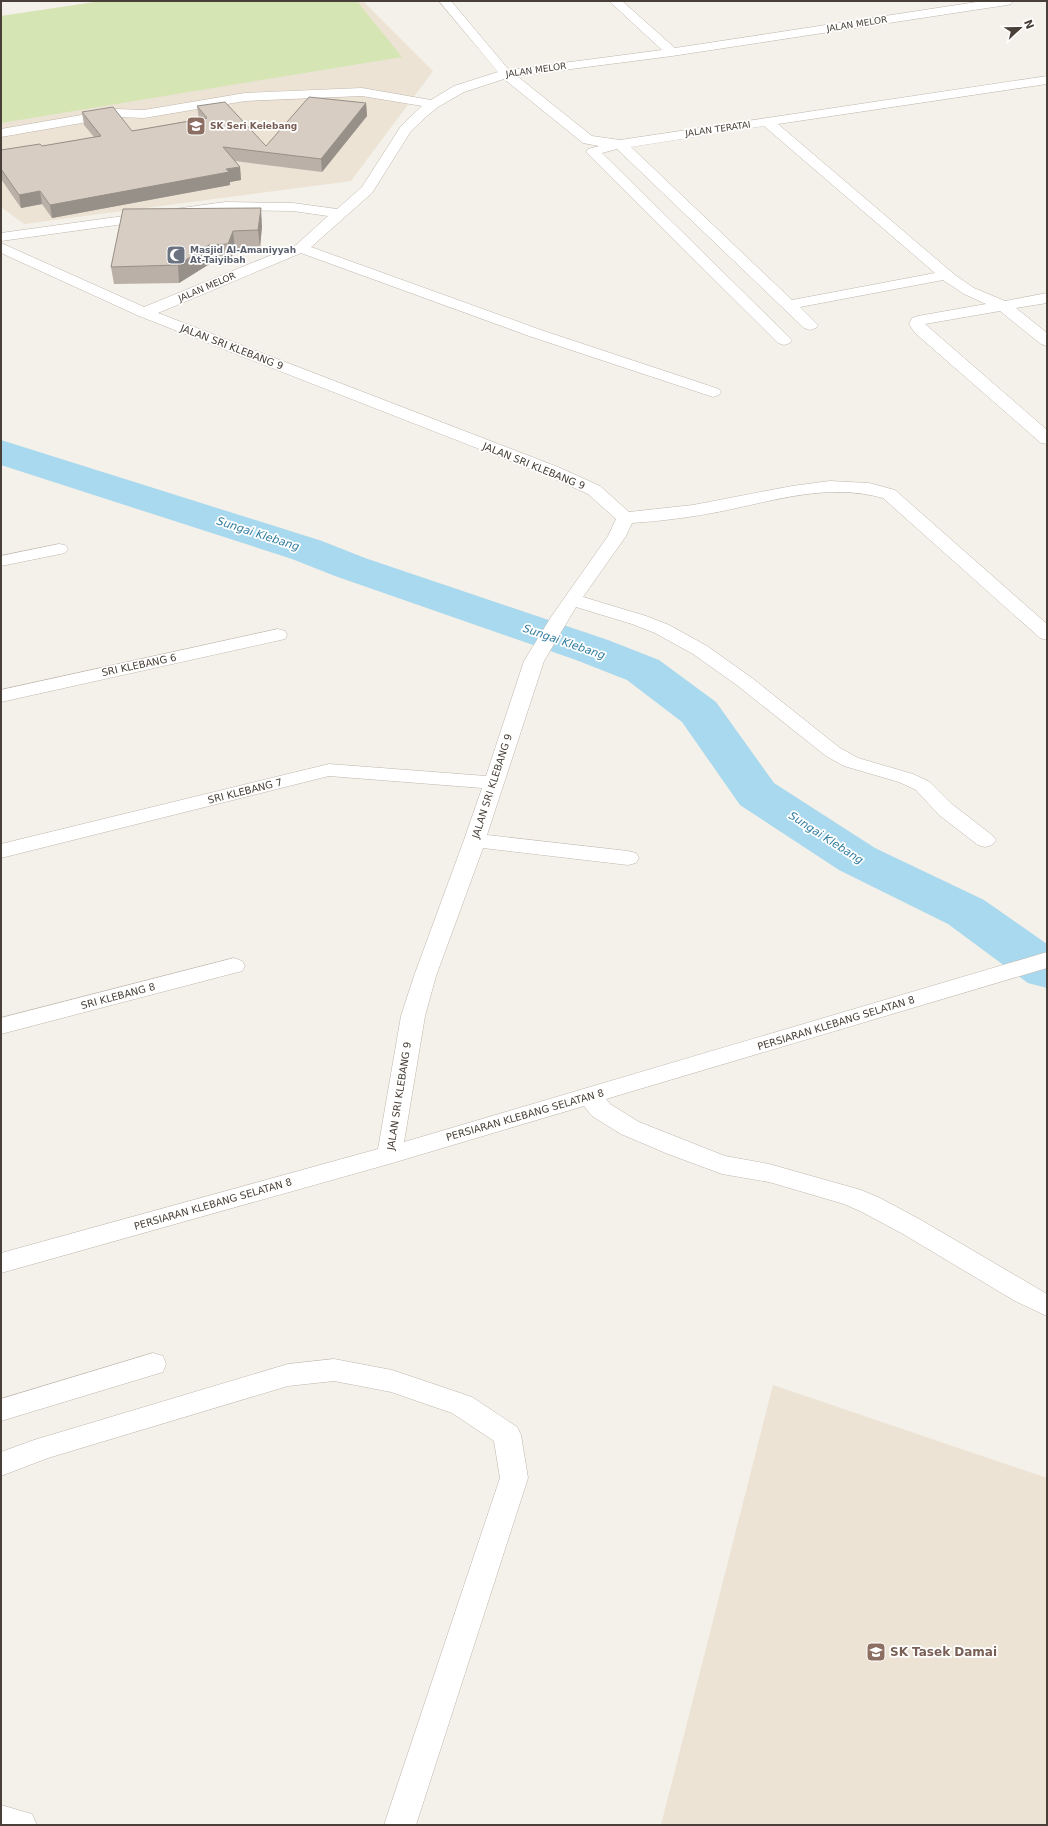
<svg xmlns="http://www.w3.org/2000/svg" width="1048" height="1826" viewBox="0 0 1048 1826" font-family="'DejaVu Sans',sans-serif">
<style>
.education{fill:#ece3d4}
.green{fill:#d5e6b4}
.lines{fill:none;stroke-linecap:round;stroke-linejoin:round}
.river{fill:#a9d9ee;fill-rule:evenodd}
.minor-casing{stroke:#bfb6ac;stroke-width:1}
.minor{fill:#fff;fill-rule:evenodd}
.wall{fill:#bab0a7}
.shaded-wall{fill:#979088}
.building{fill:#d8cdc2;stroke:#979088}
.labels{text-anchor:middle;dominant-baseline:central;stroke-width:3.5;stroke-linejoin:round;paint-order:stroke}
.far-street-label{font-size:9px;fill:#484038;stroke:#fff}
.far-education-label{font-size:9px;font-weight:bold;fill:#785e54;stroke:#fff;text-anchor:start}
.far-worship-label{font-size:9px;font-weight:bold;fill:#5b616d;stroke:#fff;text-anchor:start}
.street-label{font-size:10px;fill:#484038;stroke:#fff}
.water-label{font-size:11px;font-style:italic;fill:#317da0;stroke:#fff}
.near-education-label{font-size:12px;font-weight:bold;fill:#785e54;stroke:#fff;text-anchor:start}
</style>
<rect width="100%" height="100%" fill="#f4f0ea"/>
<!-- education -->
<g class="education">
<polygon points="102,1 363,1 433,71 351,181 24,224 1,207 1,16"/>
<polygon points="773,1385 1047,1478 1047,1825 661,1825"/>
</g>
<!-- green -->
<polygon class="green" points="102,1 357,1 402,57 1,123 1,16"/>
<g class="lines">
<!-- river -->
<polygon class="river" points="1,440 322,541 365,558 608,640 659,660 716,702 774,783 875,848 984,900 1047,944 1047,988 1028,983 948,924 839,870 740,805 682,722 627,680 576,660 335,576 292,559 1,465"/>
<!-- minor casing -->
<g class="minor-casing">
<g id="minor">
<path d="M439 1H451L509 70 662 50 609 1H622L675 48 983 1H1013L1011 4 1007 5 672 56 517 76 592 136 620 140 1047 76V84L778 124 955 275 974 288 1005 301 1047 293V303L1016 308 1047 333V346L1041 344 1000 311 925 324 1047 430V444L1041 443 915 333 909 324 912 318 918 316 986 304 964 294 943 280 800 307 818 325 816 328 810 330 804 328 617 149 602 153 792 340 790 343 784 345 778 343 586 152 588 149 599 146 583 143 504 79 464 92 438 107 427 116 411 131 372 193 311 247 541 330 719 389 721 392 719 395 713 397 707 395 529 336 301 253 158 313 558 467 600 486 629 512 693 505 792 486 830 481 869 483 895 490 1047 624V640L1040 638 883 498C829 483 776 500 723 511 693 517 662 521 632 523L626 536 583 597 646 616 669 625 707 646 752 678 840 748 858 758 913 774 930 782 953 805 992 835 996 840 992 845 985 847 978 845 939 815 916 790 899 782 844 766 826 756 738 686 693 654 655 633 632 624 576 607 544 661 487 835 628 851 636 853 639 858 636 863 628 865 483 848 436 976 425 1016 404 1142 1047 952V968L606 1099 610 1104 639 1122 725 1156 769 1164 861 1190 880 1198 921 1220 1047 1294V1316L1015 1301 903 1234 862 1212 844 1204 769 1182 722 1174 668 1154 621 1134 592 1116 584 1106 389 1164 1 1273V1253L378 1149 401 1016 414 976 464 840 482 788 329 776 1 858V844L329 764 486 776 524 661 551 617 608 536 616 519 588 494 546 475 139 316 1 253V243L144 307 296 245 328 216 293 211 225 210 1 241V233L225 202 293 203 337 209 362 187 401 126 422 106 362 96 245 101 144 118 116 117 1 137V129L116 109 144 110 245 93 362 88 431 100 454 86 498 72ZM764 126 935 273 792 300 631 147Z"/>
<polygon points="59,544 65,545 68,549 65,553 1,566 1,556"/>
<polygon points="278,629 285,631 287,635 285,639 1,702 1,690"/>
<polygon points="234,958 242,961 245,966 242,971 1,1034 1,1018"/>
<polygon points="153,1353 163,1356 166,1364 163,1372 1,1421 1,1399"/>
<polygon points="334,1359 392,1370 472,1397 517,1427 521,1435 528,1478 416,1825 384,1825 500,1478 494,1441 452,1413 391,1392 334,1381 288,1386 48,1458 1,1476 1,1452 34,1440 288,1364"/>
<polygon points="1,1805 32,1814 37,1825 1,1825"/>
</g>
</g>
<!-- minor -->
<use href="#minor" class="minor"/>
</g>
<!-- wall -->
<g class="wall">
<polygon points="366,103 367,116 322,172 235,161 240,167 241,180 230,182 230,185 52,218 42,204 21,208 1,179 1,150 42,146 94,137 84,125 82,112 132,131 199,119 197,106 266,146"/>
<polygon points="123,209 262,226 260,248 235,249 230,261 211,263 179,283 114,284 111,267"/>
</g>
<!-- shaded-wall -->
<g class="shaded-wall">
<polygon points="366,103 367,116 322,172 321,159"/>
<polygon points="240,167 241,180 230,182 230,185 52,218 50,205"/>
<polygon points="40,191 42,204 21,208 19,195"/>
<polygon points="261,208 262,226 260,248 258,230"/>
<polygon points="233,231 235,249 230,261 228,244"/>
<polygon points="209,245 211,263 179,283 178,265"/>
</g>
<!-- building -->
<g class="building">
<polygon points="309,97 366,103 321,159 223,147 240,167 226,169 229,172 50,205 40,191 19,195 1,169 1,150 40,144 42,146 101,136 82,112 113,107 132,131 207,118 197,106 225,102 266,146"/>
<polygon points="261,208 258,230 233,231 228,244 209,245 178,265 111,267 123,209"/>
</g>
<!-- icons -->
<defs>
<g id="school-square" transform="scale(1)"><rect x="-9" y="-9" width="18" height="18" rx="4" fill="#8d6e63" stroke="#fff"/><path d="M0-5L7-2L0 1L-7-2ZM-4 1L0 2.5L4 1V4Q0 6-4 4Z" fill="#fff"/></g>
<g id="mosque-square" transform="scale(1)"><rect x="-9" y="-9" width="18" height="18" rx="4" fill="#6b7280" stroke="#fff"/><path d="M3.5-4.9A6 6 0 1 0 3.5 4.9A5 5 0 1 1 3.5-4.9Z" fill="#fff"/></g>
</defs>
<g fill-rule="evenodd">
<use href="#school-square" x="196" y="126"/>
<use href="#mosque-square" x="176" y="255"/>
<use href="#school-square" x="876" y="1652"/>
</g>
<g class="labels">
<!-- far-street labels -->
<g class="far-street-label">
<text transform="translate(857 24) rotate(-9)">JALAN MELOR</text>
<text transform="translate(536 70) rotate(-8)">JALAN MELOR</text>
<text transform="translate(718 129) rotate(-8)">JALAN TERATAI</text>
<text transform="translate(207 287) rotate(-23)">JALAN MELOR</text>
</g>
<!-- far-education labels -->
<g class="far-education-label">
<text x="210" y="126">SK Seri Kelebang</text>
</g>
<!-- far-worship labels -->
<g class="far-worship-label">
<text x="190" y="250">Masjid Al-Amaniyyah<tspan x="190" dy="10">At-Taiyibah</tspan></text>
</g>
<!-- street labels -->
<g class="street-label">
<text transform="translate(232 347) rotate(21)">JALAN SRI KLEBANG 9</text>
<text transform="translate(534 466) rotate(22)">JALAN SRI KLEBANG 9</text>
<text transform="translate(139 665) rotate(-12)">SRI KLEBANG 6</text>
<text transform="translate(492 786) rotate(-72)">JALAN SRI KLEBANG 9</text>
<text transform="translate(245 791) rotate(-14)">SRI KLEBANG 7</text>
<text transform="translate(118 996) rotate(-15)">SRI KLEBANG 8</text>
<text transform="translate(836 1023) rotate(-17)">PERSIARAN KLEBANG SELATAN 8</text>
<text transform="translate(399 1096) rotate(-81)">JALAN SRI KLEBANG 9</text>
<text transform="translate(525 1115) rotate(-16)">PERSIARAN KLEBANG SELATAN 8</text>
<text transform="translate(213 1204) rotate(-16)">PERSIARAN KLEBANG SELATAN 8</text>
</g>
<!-- water labels -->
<g class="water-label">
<text transform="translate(258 534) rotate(18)">Sungai Klebang</text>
<text transform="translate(564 642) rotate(19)">Sungai Klebang</text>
<text transform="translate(826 838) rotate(33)">Sungai Klebang</text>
</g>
<!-- near-education labels -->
<g class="near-education-label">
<text x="890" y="1652">SK Tasek Damai</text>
</g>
</g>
<!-- border -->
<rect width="1048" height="1826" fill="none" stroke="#484038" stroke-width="4"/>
<!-- north arrow -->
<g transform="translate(1020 28) rotate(68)" stroke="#ffffff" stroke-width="3" paint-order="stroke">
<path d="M0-3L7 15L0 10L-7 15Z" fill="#484038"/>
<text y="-6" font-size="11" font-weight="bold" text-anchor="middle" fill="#484038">N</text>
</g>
</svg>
